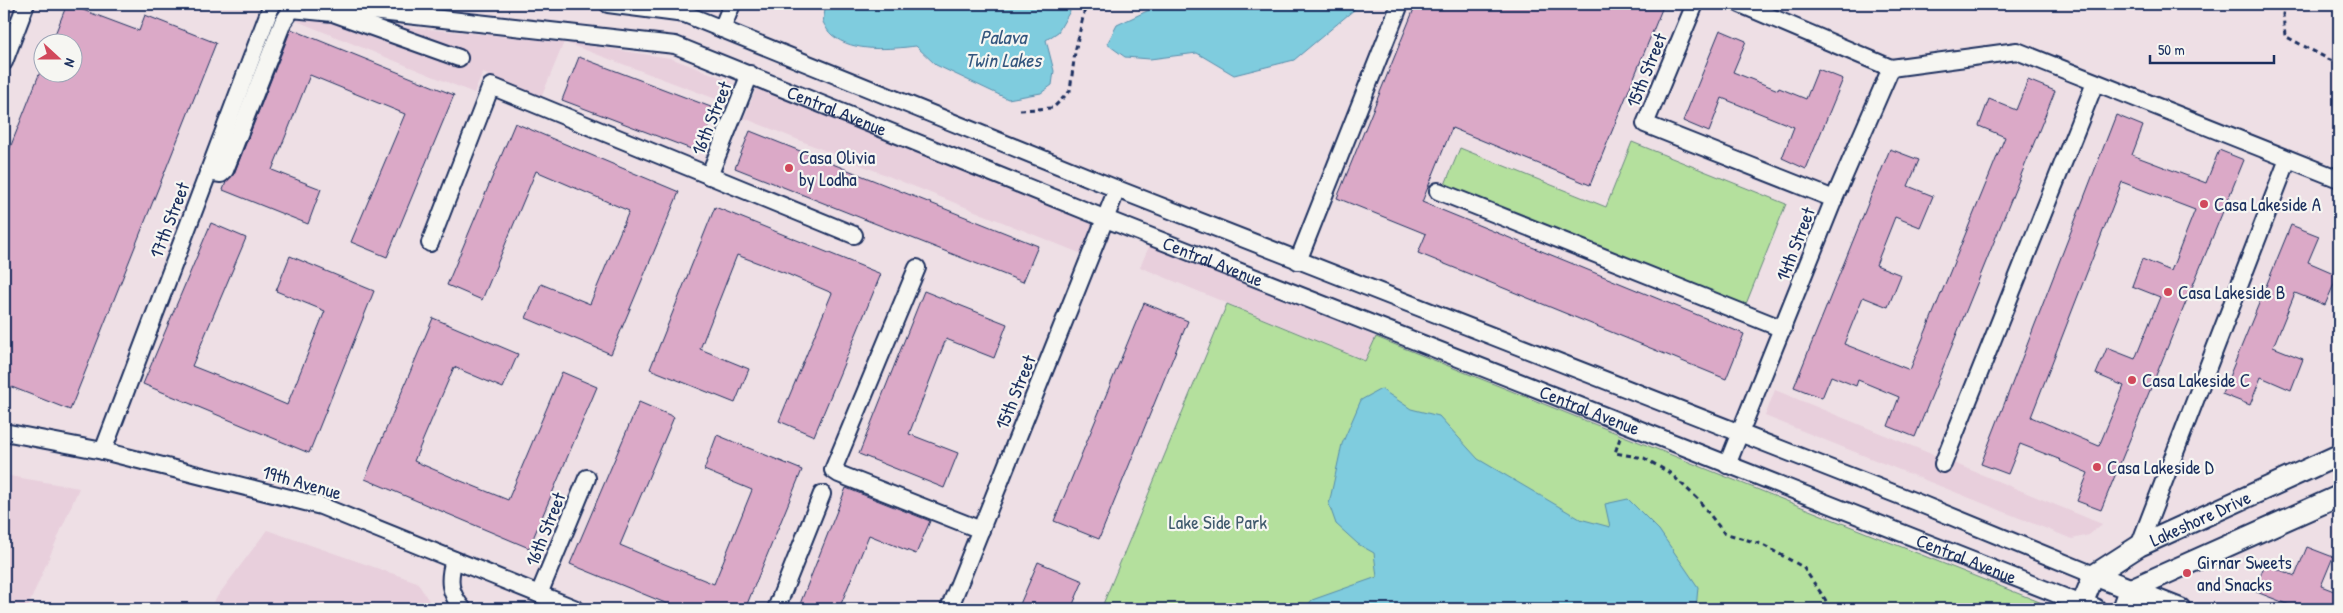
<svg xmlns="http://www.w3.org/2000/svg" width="2343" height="613" viewBox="0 0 2343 613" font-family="'Patrick Hand',sans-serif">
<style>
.built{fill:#e8cfdc}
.green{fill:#b4e09d;stroke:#68887e}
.water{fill:#7fccde;stroke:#578dab}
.building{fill:#dba9c7;stroke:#1b2f5e;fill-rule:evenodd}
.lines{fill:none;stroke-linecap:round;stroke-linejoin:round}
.minor-casing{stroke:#1b2f5e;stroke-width:20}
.tertiary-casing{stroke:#1b2f5e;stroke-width:24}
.path{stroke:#1b2f5e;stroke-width:3;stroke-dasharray:5 4;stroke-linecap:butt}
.minor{stroke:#f6f6f2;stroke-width:16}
.tertiary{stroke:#f6f6f2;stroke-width:20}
.poi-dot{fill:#d1495b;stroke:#f6f6f2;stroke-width:2}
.labels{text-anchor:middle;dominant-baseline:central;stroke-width:4.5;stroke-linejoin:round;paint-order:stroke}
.street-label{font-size:19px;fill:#1b2f5e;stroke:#f6f6f2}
.poi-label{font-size:19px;fill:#1b2f5e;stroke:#f6f6f2;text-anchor:start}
.park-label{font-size:19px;fill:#415b6e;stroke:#f6f6f2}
.water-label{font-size:20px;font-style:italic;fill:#34567e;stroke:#f6f6f2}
</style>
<rect width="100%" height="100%" fill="#eedfe5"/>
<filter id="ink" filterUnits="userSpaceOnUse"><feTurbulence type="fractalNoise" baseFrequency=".02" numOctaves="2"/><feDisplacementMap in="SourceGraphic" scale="10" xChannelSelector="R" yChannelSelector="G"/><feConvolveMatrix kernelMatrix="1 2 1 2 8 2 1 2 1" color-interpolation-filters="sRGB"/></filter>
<g filter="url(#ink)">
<!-- built -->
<g class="built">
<polygon points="282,15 564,42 670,58 731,81 724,102 564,42 541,98 483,73 474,93"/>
<polygon points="758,84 1096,220 1082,254 744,118"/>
<polygon points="1151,242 1376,337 1366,361 1140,267"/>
<polygon points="1775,390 2102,524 2089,535 2072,539 1765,416"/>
<polygon points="4,475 79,488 27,609 4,609"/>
<polygon points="267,530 417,582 434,609 208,609"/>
</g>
<!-- green -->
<g class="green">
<polygon points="1632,142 1786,204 1744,309 1444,187 1460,148 1606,207"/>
<polygon points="1227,304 1365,361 1376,337 2057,609 1101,609"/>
</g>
<!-- water -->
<g class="water">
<path d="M826 4H1074L1058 32 1046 40 1054 71 1052 85 1041 93 1008 99 936 65 916 46C891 49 853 53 832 35 828 32 825 26 823 22Z"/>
<polygon points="1162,4 1361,4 1294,60 1234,75 1197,53 1150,59 1125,57 1107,44 1117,25"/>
<polygon points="1381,389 1411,409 1439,416 1478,459 1580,519 1610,527 1605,504 1628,499 1659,530 1698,587 1696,609 1304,609 1312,600 1377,577 1374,553 1358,544 1336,524 1329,504 1342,444 1361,400"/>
</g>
<!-- building -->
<g class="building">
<polygon points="67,4 139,31 145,15 216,43 70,410 4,384 4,163 40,72 72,72 72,42 52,42"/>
<polygon points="1416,4 1664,4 1590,185 1452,128 1422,202 1744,334 1726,379 1418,253 1426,234 1337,198"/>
<polygon points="291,29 454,95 387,257 351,242 405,114 310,75 272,170 321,189 308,224 223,190 226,182 234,174"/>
<polygon points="1720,30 1746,41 1733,72 1778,90 1779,88 1806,99 1818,69 1843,79 1806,169 1782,158 1794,127 1722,98 1709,132 1683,121"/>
<polygon points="579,57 716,109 699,152 562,100"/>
<polygon points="2028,80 2055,91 1915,437 1888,426 1899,397 1858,380 1856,386 1831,376 1822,398 1794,387 1890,149 1919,160 1908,186 1933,196 1920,227 1895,217 1876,265 1901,275 1888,307 1863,297 1844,344 1910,370 2005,137 1979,126 1989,99 2016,110"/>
<path d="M2116 115 2143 126 2132 155 2206 183 2219 150 2244 160 2101 510 2077 501 2088 473 2060 461 2061 460 2020 444 2008 474 1981 464ZM2122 182 2195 210 2171 271 2142 259 2132 286 2160 297 2135 359 2107 348 2096 374 2124 386 2099 446 2031 417Z"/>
<polygon points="515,123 679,192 611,354 526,318 541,284 590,304 629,211 536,171 482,300 447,285"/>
<polygon points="750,131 1038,246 1023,282 735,168"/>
<polygon points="715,207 881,274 814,436 779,421 832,293 785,273 737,255 700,349 749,369 735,403 650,369"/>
<polygon points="211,223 246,238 192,366 240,385 287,405 325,311 276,291 290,256 374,291 309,453 143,384"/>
<polygon points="2291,225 2319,236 2308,262 2338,275 2325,305 2295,293 2273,347 2303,359 2291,390 2261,377 2250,405 2222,394"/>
<polygon points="924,291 1007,324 994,358 946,339 909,434 958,453 944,488 859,454"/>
<polygon points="1144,303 1188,321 1099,539 1054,521"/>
<polygon points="433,318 518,354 503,388 454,367 414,461 461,481 508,500 562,372 597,387 529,548 365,479"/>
<polygon points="639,402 674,417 620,545 667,565 714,584 752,490 704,470 717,435 802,470 745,609 680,609 570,564"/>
<polygon points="846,488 930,521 916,554 869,535 839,609 798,609"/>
<polygon points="2307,547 2333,557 2321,586 2339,593 2339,609 2300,609 2254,591 2265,564 2295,576"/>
<polygon points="1038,562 1083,581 1071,609 1018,609"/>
</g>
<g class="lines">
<!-- minor casing -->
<g class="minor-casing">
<g id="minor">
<path id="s1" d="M308 4 675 45 1106 219 2082 604"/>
<polyline points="608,4 685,14 1117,189 1921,504 2094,575"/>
<polyline points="1695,4 1645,124 1834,199"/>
<polyline points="1740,4 1891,68 2017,51 2339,179"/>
<polyline points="722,29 732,4"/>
<polyline points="4,62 26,4"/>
<polyline points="208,172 221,174 225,170 283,22 292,9 333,13 459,58"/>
<polyline points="709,176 750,74"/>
<polyline points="1438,191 1783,329"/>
<polyline points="430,243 491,86 854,235"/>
<polyline points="1298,261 1400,4"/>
<polyline points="917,268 833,470 839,474 981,530"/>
<polyline points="4,432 103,451 321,506 576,609"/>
<polyline points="103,451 272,4"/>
<polyline points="1943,464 2095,83"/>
<polyline points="1727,465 1834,199 1891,68"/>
<polyline points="2139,546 2288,159"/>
<path d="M454 560C448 580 449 593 463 609"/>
<polyline points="539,594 587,478"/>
<polyline points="776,609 822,494"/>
<polyline points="949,609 1117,189"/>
</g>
</g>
<!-- tertiary casing -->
<g class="tertiary-casing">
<g id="tertiary">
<polyline points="2094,575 2180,609"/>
<path id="s2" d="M2095 609 2082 604 2094 575 2139 546 2339 455"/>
<polyline points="2122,609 2129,590 2339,496"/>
</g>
</g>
<!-- path -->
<g class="path">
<polyline points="2286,4 2283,14 2285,36 2330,60 2339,62"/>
<polyline points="1020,110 1053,108 1070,91 1075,52 1086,4"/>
<polyline points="1620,438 1615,453 1644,458 1670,473 1697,498 1724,533 1761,544 1803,567 1825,599 1829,609"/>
</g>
<!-- minor -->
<use href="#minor" class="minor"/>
<!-- tertiary -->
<use href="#tertiary" class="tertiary"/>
</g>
</g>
<!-- markers -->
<g class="poi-dot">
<circle cx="789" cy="168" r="5"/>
<circle cx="2204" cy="204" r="5"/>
<circle cx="2168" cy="292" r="5"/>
<circle cx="2132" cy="380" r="5"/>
<circle cx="2097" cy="467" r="5"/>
<circle cx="2187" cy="573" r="5"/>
</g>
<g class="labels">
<!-- street labels -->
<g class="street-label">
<text transform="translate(1646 70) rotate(-68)">15th Street</text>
<text stroke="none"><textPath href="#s1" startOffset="544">Central Avenue</textPath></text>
<text transform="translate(711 118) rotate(-68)">16th Street</text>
<text transform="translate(169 220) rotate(-69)">17th Street</text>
<text transform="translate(1795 244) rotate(-69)">14th Street</text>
<text stroke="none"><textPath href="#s1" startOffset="949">Central Avenue</textPath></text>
<text transform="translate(1015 392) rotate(-68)">15th Street</text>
<text stroke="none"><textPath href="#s1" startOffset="1354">Central Avenue</textPath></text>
<text transform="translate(302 482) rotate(16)">19th Avenue</text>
<text stroke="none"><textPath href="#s2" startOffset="166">Lakeshore Drive</textPath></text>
<text transform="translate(545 529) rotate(-68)">16th Street</text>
<text stroke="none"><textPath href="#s1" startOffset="1759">Central Avenue</textPath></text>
</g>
<!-- poi labels -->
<g class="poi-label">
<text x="799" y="157">Casa Olivia<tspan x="799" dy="22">by Lodha</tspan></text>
<text x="2214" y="204">Casa Lakeside A</text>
<text x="2178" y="292">Casa Lakeside B</text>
<text x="2142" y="380">Casa Lakeside C</text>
<text x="2107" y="467">Casa Lakeside D</text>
<text x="2197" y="562">Girnar Sweets<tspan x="2197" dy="22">and Snacks</tspan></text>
</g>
<!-- park labels -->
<g class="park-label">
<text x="1218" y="522">Lake Side Park</text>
</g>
<!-- water labels -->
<g class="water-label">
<text x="1003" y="36">Palava<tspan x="1003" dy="23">Twin Lakes</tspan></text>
</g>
</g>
<!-- margin -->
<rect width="2343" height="613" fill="none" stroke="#f6f6f2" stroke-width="20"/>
<rect x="10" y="10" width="2323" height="593" fill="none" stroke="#1b2f5e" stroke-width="2" filter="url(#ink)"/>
<!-- north arrow -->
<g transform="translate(58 58) rotate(111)"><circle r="24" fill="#f6f6f2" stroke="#9ea6b7"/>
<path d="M0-4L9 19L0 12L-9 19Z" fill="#d1495b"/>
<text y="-8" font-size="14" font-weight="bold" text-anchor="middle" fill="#1b2f5e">N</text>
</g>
<!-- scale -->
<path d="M2150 55v8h124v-8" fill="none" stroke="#1b2f5e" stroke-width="2.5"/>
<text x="2158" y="55" font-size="15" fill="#1b2f5e" stroke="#f6f6f2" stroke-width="4" paint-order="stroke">50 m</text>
</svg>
